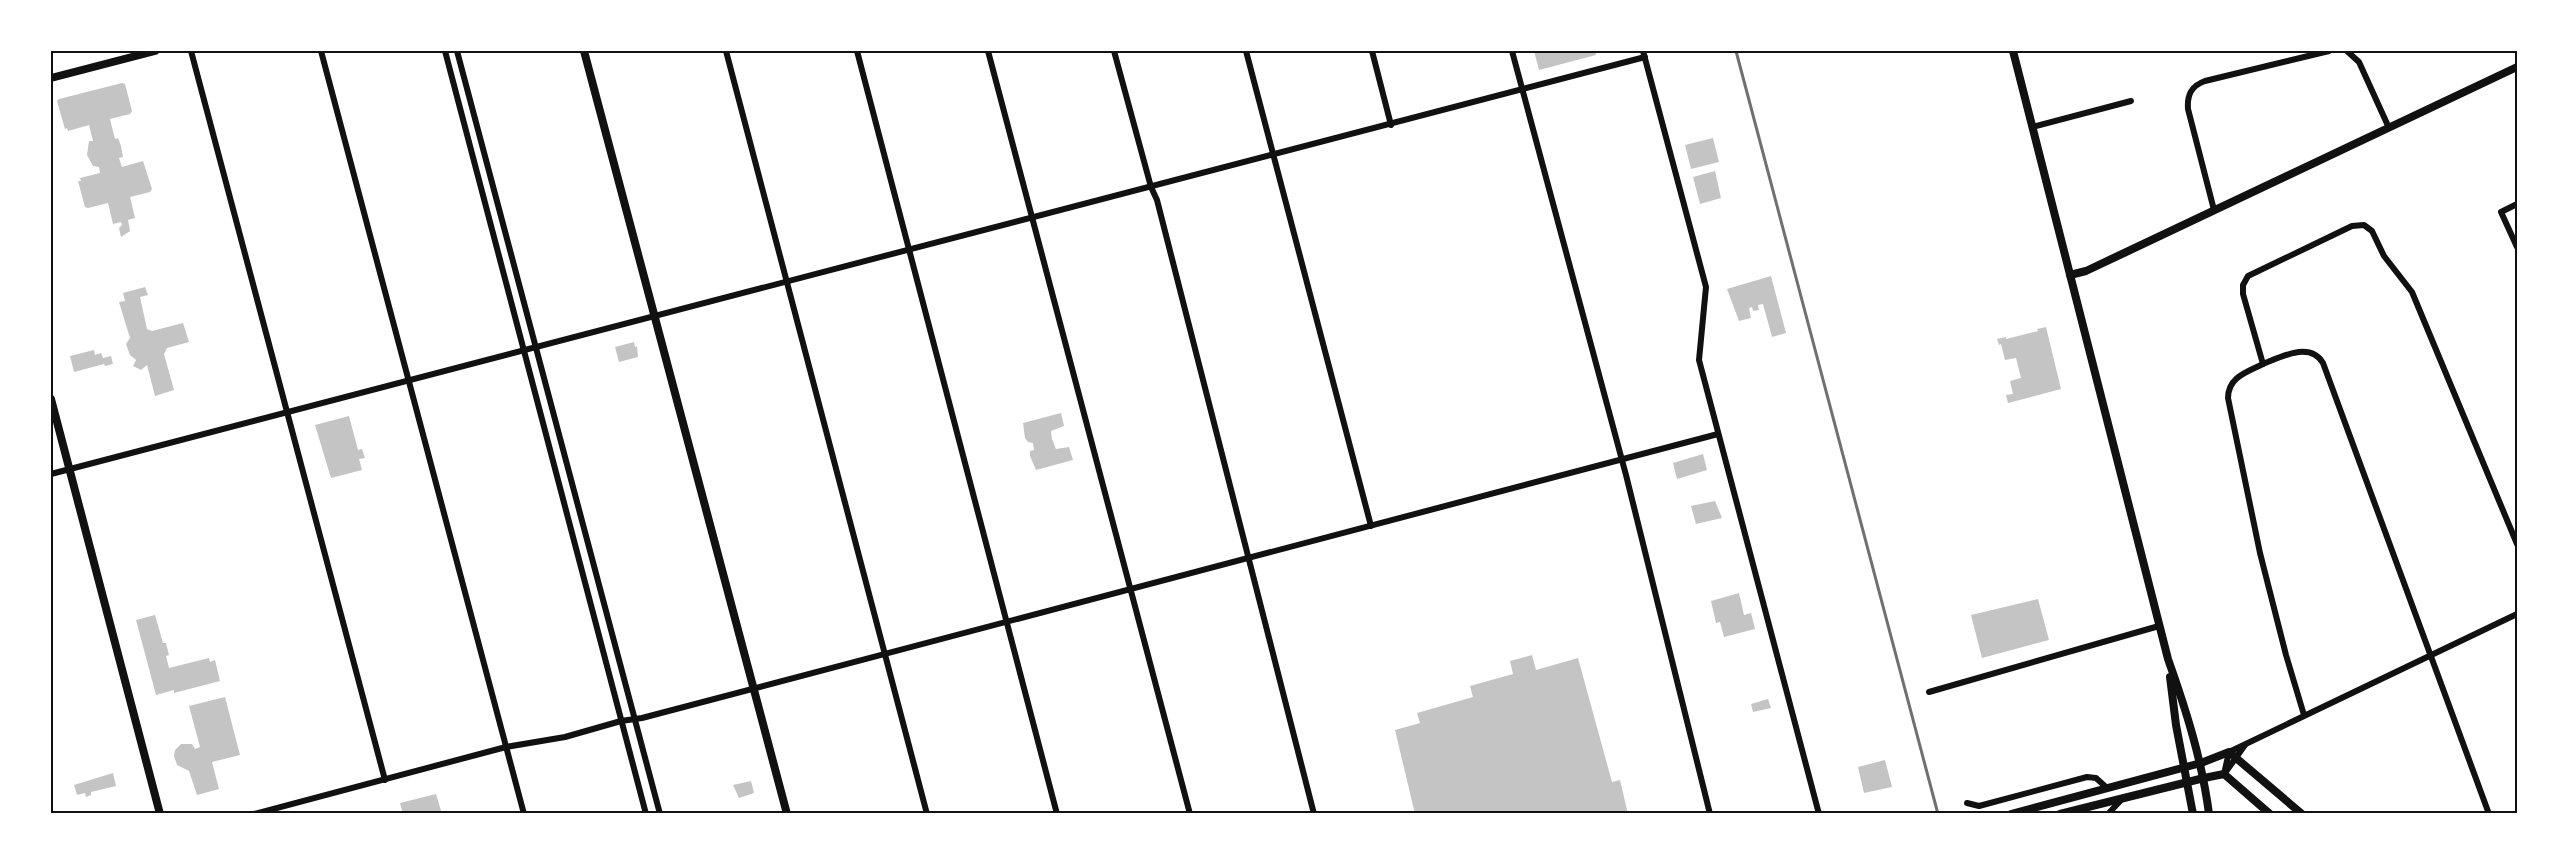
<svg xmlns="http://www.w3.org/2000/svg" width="2568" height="865" viewBox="0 0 2568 865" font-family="'Roboto Condensed',sans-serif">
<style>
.building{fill:#c4c4c4}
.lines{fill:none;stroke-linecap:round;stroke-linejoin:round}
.minor{stroke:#111;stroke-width:6}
.tertiary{stroke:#111;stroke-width:8}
.secondary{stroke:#111;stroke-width:8}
.rail{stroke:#707070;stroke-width:3}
.neatline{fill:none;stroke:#111;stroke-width:2}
</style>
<rect width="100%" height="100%" fill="#fff"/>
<!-- building -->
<g class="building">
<polygon points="1534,51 1595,51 1596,55 1539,70"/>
<polygon points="122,83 125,84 132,111 130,114 110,119 115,139 118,138 121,146 123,157 119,158 122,167 143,161 152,189 150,192 130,197 135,218 128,220 130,231 121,237 119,228 122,225 121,222 113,224 108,203 88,208 85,207 78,181 81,181 80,178 100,173 99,167 93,166 87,155 89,141 93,141 89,125 68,131 67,128 65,129 57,101 59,99"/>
<polygon points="1713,138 1719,162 1691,169 1685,145"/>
<polygon points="1715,171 1721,198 1700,204 1693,177"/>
<polygon points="1771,276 1786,333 1772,337 1763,304 1758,305 1759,310 1753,311 1752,307 1749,308 1751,318 1739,321 1727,289"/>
<polygon points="145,287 148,295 140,297 147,329 152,331 183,323 189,342 167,348 164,354 174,390 155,396 147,365 141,370 133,366 136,360 130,355 126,344 130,338 119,302 125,301 123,293"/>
<polygon points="2046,327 2061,389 2008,403 2006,395 2013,394 2010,381 2021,378 2016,358 2005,360 2001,344 1999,345 1997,339 2006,337 2006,339 2038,331 2037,329"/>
<polygon points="634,342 635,347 637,346 638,357 619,362 615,347"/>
<polygon points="94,350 95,355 101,353 103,358 111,356 113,364 105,366 104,364 74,372 70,356"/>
<polygon points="1061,413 1064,426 1051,431 1052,439 1056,449 1069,447 1073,460 1036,470 1030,456 1030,451 1034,450 1033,443 1028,442 1025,438 1023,423"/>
<polygon points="349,416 358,450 362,449 365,458 359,459 362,470 331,478 315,425"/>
<polygon points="1703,454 1707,470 1677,479 1673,463"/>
<polygon points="1715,501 1722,518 1696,524 1691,506"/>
<polygon points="1739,593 1744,615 1751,613 1755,629 1724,637 1720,622 1716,623 1711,601"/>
<polygon points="2038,599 2049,640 1982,658 1971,615"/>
<polygon points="155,615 163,643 166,643 169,655 166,656 169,668 209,658 210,662 215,660 220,681 174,693 174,690 156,695 136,620"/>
<polygon points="1532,655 1536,670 1578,658 1612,782 1620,780 1628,814 1415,814 1395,730 1420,723 1417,713 1473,697 1470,686 1513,674 1510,661"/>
<polygon points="225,697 240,755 212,762 219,789 197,795 189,771 177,765 174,756 175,750 181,744 192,744 195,749 200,747 189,706"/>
<polygon points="1768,699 1771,708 1753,712 1751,704"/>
<polygon points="1885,760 1892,787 1864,793 1858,767"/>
<polygon points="113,773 116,786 91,792 91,795 86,797 85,793 77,795 74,785"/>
<polygon points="751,781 754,793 739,798 733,785"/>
<polygon points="436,794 442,814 403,814 400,803"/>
</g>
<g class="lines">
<!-- minor -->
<g class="minor">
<polyline points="191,51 385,780"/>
<polyline points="321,51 524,814"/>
<polyline points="445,51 646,814"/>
<polyline points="457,51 660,814"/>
<polyline points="726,51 927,814"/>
<polyline points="857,51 1057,814"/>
<polyline points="988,51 1190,814"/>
<polyline points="1114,51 1151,187 1157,200 1314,814"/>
<polyline points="1246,51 1371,526"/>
<polyline points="1372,51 1391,125"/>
<polyline points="1512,51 1626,475 1710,814"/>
<polyline points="1643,51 1706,287 1699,360 1819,814"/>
<polyline points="2347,51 2359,62 2389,128"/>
<polyline points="2032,127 2131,101"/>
<polyline points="2517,204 2501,212 2517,247"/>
<path d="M2214 210 2188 109C2187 95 2191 86 2205 81L2329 51"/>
<path d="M2263 364C2247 372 2228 377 2228 398L2260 553 2286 655 2304 715"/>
<polyline points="51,474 1645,57"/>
<polyline points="1929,692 2159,626"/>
<polyline points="2225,773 2245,745"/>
<polyline points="2224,774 2229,752 2517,614"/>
<polyline points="1967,803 1979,806 2087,777 2096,778 2107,788"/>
<polyline points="254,814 506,747 565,737 621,721 642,718 1718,434"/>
<polyline points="2108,814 2122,799"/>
<path d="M2489 814 2323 363C2310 341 2281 357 2263 364L2243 294V285L2248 276 2352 226 2364 225 2372 231 2384 256 2412 292 2517 544"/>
</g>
<!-- tertiary -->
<g class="tertiary">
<polyline points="51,78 155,51"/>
<polyline points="2201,763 2229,752 2302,814"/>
<polyline points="2204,778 2224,774 2270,814"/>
</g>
<!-- secondary -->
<g class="secondary">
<polyline points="584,51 787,814"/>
<path d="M2013 51 2168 659C2186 710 2202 760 2209 814"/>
<polyline points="2070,275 2086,271 2517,67"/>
<polyline points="51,399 160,814"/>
<polyline points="2170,677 2176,725 2193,814"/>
<polyline points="2011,814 2201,763"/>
<polyline points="2060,814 2204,778"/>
</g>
<!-- rail -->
<polyline class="rail" points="1736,51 1938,814"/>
</g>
<!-- border -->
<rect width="2568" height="865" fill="none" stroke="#ffffff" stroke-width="105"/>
<rect x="52" y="52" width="2464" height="760" class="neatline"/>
</svg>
